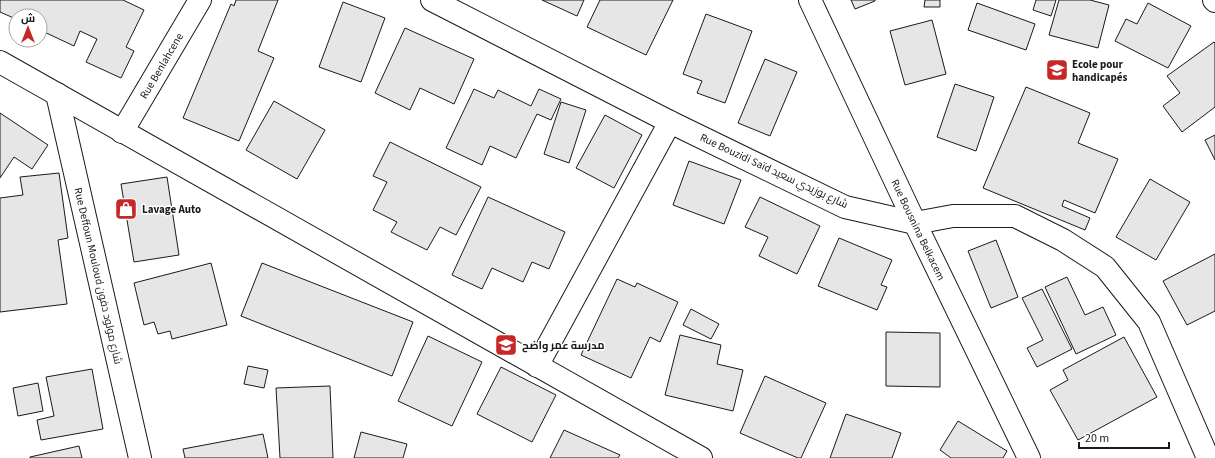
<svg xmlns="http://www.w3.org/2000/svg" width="1215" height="458" viewBox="0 0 1215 458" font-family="'Source Sans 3',Cairo,sans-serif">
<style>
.building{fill:#e6e6e6;stroke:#1a1a1a}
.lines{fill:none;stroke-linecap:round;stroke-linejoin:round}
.minor-casing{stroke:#1a1a1a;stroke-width:24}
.minor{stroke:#fff;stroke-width:22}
.labels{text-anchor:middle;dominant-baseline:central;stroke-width:3;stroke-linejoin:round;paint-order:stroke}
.poi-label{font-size:11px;font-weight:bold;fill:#1a1a1a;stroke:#fff;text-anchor:start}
.street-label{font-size:11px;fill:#1a1a1a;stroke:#fff}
</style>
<rect width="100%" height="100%" fill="#fff"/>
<!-- building -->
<g class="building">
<polygon points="0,0 123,0 144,10 126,47 134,51 121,78 86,62 97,39 80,31 74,46 40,30 40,16 16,16 16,19 0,12"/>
<polygon points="236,0 278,0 258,51 274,58 239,141 183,118 231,4 234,6"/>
<polygon points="542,0 584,0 577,16"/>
<polygon points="600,0 673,0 646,55 587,27"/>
<polygon points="851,0 875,0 875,1 855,9"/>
<polygon points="925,0 940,0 940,7 924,7"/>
<polygon points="1036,0 1056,0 1051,16 1033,10"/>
<polygon points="1059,0 1090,0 1109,5 1098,48 1049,35"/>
<polygon points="343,2 385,18 361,82 319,67"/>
<polygon points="977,3 1035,24 1026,50 968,30"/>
<polygon points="1148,3 1191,26 1168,68 1115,41 1126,19 1137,24"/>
<polygon points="706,14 752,31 725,103 697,93 702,81 683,74"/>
<polygon points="932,20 946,74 905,85 890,31"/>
<polygon points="405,28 474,59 454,104 420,88 410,110 375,93"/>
<polygon points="1214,42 1215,43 1215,107 1182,132 1163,106 1180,93 1167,76"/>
<polygon points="765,59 797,72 770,136 738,123"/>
<polygon points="955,84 994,97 976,151 937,137"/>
<polygon points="1026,87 1090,113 1078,143 1118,159 1095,213 1064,200 1062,206 1090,218 1085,230 983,188"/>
<polygon points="474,89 494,98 498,90 531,106 539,89 561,99 551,120 537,114 516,158 490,146 482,165 446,148"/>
<polygon points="274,101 325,130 297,179 246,150"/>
<polygon points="561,102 586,110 569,163 544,154"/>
<polygon points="0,113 48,145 32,169 14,157 0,178"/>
<polygon points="605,115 642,135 614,188 576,168"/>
<polygon points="1215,135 1215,160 1205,140"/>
<polygon points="390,142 481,187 456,235 440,227 427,250 391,232 397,222 373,210 387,182 373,176"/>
<polygon points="689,161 741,180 724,224 673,205"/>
<polygon points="59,173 68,238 58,240 67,304 0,312 0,198 23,195 20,177"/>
<polygon points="167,177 179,255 134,262 121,184"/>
<polygon points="1150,179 1190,202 1156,260 1116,237"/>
<polygon points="488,197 565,232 549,269 532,262 523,282 492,268 482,289 452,275"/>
<polygon points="760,197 820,226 797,274 759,256 768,237 745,227"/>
<polygon points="839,238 892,260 881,285 887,287 877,310 818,286"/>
<polygon points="996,240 1018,297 991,308 968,251"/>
<polygon points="1215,254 1215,311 1187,325 1163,281"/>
<polygon points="211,263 227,325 172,339 170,331 158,334 154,322 144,325 134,283"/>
<polygon points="262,263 413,322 392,376 241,316"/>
<polygon points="1067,277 1085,315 1103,307 1116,335 1076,354 1045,287"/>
<polygon points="617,279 635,287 637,283 678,302 660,342 650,337 631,378 581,355"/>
<polygon points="1042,289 1072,349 1037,367 1027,348 1043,340 1022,298"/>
<polygon points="691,309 719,324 711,339 683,325"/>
<polygon points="886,332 940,333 940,387 886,386"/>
<polygon points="680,335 721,345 717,364 743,370 733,411 665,395"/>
<polygon points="428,336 482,362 452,426 398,401"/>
<polygon points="1124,337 1157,397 1078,440 1050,390 1068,380 1063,370"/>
<polygon points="248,366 268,370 264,388 244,384"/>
<polygon points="501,367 556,395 532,442 477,414"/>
<polygon points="92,369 103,429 41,440 37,420 54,416 46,377"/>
<polygon points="765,376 826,403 801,458 798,458 740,433"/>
<polygon points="38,383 43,411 18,416 13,388"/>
<polygon points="330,386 333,458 280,458 276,388"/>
<polygon points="846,414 901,433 892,458 830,458"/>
<polygon points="958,421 1007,451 1003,458 951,458 940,450"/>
<polygon points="564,430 620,455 618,458 550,458"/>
<polygon points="361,432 407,444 403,458 354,458"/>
<polygon points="263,434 268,458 185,458 183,449"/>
<polygon points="79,446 82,458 30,458 30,457"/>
</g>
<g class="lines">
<!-- minor casing -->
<g class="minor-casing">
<g id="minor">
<polyline points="432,0 670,122 845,207 915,223 953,216 1015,216 1063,240 1105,267 1149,322 1208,458"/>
<path id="s1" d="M810 0 915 223 1029 458"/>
<polyline points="1214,0 1215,1"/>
<polyline points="0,62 701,458"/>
<polyline points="57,94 140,458"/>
<path id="s2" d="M122 132 200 0"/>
<polyline points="537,366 670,122"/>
</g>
</g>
<!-- minor -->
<use href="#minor" class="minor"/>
</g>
<!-- icons -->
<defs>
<g id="school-square" transform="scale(1.15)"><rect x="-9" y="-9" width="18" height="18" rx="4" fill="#c62828" stroke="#fff"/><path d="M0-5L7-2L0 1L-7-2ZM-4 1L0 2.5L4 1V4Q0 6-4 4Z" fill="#fff"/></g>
<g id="shop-square" transform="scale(1.15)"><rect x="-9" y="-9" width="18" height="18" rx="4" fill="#c62828" stroke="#fff"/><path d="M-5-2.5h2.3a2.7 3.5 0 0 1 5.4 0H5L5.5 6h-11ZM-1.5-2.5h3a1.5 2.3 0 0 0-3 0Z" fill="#fff"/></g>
</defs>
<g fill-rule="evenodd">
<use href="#school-square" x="1057" y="70"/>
<use href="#shop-square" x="126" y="209"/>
<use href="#school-square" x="506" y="345"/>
</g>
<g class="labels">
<!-- poi labels -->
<g class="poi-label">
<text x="1072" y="64">Ecole pour<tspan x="1072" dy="13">handicapés</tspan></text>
<text x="142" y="209">Lavage Auto</text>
<text x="522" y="345">مدرسة عمر واضح</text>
</g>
<!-- street labels -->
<g class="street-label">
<text stroke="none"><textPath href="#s2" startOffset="77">Rue Benlahcene</textPath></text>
<text transform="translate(774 171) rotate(25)">Rue Bouzidi Saïd شارع بوزيدي سعيد</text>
<text stroke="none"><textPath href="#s1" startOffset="254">Rue Bousnina Belkacem</textPath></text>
<text transform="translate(98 276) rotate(77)">Rue Deffoun Mouloud شارع مولود دفون</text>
</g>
</g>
<!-- north arrow -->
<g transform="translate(28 28)"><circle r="19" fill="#ffffff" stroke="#a3a3a3"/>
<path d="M0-3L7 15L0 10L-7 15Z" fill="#c62828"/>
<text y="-6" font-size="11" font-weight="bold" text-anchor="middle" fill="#1a1a1a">ش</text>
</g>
<!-- scale -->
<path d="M1079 442v6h90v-6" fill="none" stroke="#1a1a1a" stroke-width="2"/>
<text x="1085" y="442" font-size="12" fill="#1a1a1a" stroke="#ffffff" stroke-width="3" paint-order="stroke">20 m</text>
</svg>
